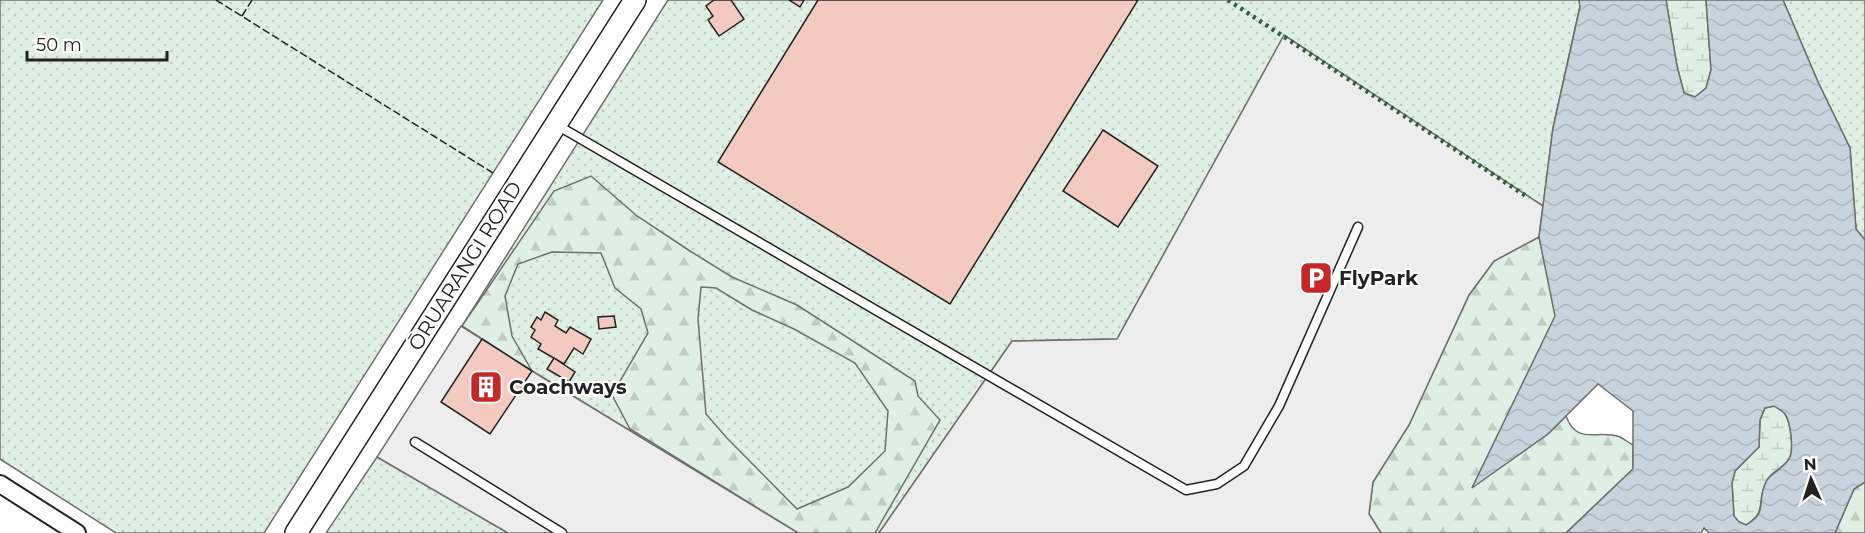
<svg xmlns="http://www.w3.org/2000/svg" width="1865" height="533" viewBox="0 0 1865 533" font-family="Montserrat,sans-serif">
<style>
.grass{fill:url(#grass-dots);stroke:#6f6f6f;stroke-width:1.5}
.forest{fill:url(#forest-firs);stroke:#6f6f6f;stroke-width:1.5;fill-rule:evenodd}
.wetland{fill:url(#wetland-marsh);stroke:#6f6f6f;stroke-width:1.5}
.parking{fill:#ededed;stroke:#6f6f6f;stroke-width:1.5}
.water{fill:url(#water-waves);stroke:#6f6f6f;stroke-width:1.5;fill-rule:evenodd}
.building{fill:#f3c9c0;stroke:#222;stroke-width:1.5}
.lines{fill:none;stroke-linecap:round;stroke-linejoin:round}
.service-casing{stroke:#222;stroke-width:11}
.minor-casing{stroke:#222;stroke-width:20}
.tertiary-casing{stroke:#222;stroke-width:24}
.service{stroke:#fff;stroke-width:8}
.minor{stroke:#fff;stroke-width:16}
.tertiary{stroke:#fff;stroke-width:21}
.hedge{stroke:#2f5e38;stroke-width:4.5;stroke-dasharray:3 4.5;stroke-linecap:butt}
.fence{stroke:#222;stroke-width:1.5;stroke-dasharray:8 3;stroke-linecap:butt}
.labels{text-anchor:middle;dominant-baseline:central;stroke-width:4.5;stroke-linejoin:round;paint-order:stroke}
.street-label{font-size:20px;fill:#222;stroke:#fff}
.poi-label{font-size:20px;font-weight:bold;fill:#222;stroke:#fff;text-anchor:start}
</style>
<defs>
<pattern id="grass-dots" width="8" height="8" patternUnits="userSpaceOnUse" patternTransform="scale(1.5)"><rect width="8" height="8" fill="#e0efe3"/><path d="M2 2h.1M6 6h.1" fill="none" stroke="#c0cdc2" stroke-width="1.8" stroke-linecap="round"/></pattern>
<pattern id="forest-firs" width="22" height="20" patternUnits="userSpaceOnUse" patternTransform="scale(1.5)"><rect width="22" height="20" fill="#e0efe3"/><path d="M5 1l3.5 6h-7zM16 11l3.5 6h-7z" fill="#c0cdc2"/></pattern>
<pattern id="wetland-marsh" width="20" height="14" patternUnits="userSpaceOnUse" patternTransform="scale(1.5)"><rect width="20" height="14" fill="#e0efe3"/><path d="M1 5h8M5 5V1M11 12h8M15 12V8" fill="none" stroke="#c0cdc2"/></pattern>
<pattern id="water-waves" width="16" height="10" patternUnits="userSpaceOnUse" patternTransform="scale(1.5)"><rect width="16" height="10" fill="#c7d3dd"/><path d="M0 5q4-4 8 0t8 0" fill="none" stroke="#abb5bd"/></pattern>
</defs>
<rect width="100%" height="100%" fill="#fff"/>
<!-- grass -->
<g class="grass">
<polygon points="0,0 603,0 264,533 116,533 0,459"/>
<polygon points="668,0 1579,0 1580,6 1553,128 1543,206 1284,36 1117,339 1012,341 879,533 798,533 532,371 462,326"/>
<polygon points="1783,0 1865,0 1865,240 1856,229 1850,148 1818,82"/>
<polygon points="377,457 508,533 326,533"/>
</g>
<!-- forest -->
<g class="forest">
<path d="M591 176 637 216 690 251 732 277 797 305 915 381 918 396 940 420 875 533H798L630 429 612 395 648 333 641 309 615 288 601 253 552 252 518 264 505 296 512 336 532 371 462 326 554 191ZM701 287 716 288 752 310 794 329 855 363 888 411 885 451 848 487 797 509 726 437 706 414 698 319Z"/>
<path d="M1539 237 1556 316 1473 486 1548 434 1566 416C1577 446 1597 429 1620 437 1624 439 1629 443 1633 445V469L1566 533H1381L1369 514 1373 482 1409 425 1469 295 1494 261Z"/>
<polygon points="1865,482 1865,533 1835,533 1854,489"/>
</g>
<!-- wetland -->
<g class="wetland">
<polygon points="1666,0 1706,0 1711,70 1706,88 1695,97 1684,93 1677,66"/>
<path d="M1774 406C1777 408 1783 411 1785 414 1791 423 1794 451 1789 459 1783 469 1770 472 1766 482 1756 502 1768 511 1746 525L1739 522 1734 517 1732 483 1735 471 1759 447 1760 420 1765 408Z"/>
</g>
<!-- parking -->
<g class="parking">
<polygon points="1284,35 1543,206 1539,237 1494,261 1469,295 1409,425 1373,482 1369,514 1381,533 879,533 1012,341 1117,339"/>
<polygon points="461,326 532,371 798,533 508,533 377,457"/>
</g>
<!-- water -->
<path class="water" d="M1579 0H1666L1677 66 1684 93 1695 97 1706 88 1711 70 1706 0H1783L1818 82 1850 148 1856 229 1865 240V482L1854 489 1835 533H1709L1704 528 1701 533H1566L1633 469V411L1598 384 1548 434 1472 488 1555 316 1539 237 1553 128 1580 7ZM1774 406C1777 408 1783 411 1785 414 1791 423 1794 451 1789 459 1783 469 1770 473 1766 482 1756 502 1769 512 1746 525L1739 522 1734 516 1732 483 1735 471 1759 447 1760 420 1765 408Z"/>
<!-- building -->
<g class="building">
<polygon points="714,0 731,0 744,19 719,36 708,20 713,16 706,6"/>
<polygon points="789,0 804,0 800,7"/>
<polygon points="818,0 1138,0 950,304 718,162"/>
<polygon points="1103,130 1158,166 1118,227 1063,191"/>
<polygon points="545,312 558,320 555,326 566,333 570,327 591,339 583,354 574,348 564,364 538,349 541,344 531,337 535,330 531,327 537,317 541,320"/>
<polygon points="614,316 616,327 599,329 598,317"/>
<polygon points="482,339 532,371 490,434 441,402"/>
<polygon points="554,358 575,372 569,382 547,369"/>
</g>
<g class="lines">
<!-- service casing -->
<g class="service-casing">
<g id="service">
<polyline points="555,124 1186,490 1217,484 1244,466 1279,406 1358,227"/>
<polyline points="415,442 562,533"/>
</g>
</g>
<!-- minor casing -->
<g class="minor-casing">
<polyline id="minor" points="0,484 77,533"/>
</g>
<!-- tertiary casing -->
<g class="tertiary-casing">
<polyline id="tertiary" points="296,533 635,0"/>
</g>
<!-- service -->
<use href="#service" class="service"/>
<!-- minor -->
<use href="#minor" class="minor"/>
<!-- tertiary -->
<use href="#tertiary" class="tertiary"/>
<!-- hedge -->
<polyline class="hedge" points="1228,0 1529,198"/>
<!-- fence -->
<g class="fence">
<polyline points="216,0 493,173"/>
<polyline points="242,16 252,0"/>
</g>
</g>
<!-- icons -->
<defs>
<g id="parking-square" transform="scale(1.725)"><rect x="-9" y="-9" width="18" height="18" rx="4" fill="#c62828" stroke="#fff"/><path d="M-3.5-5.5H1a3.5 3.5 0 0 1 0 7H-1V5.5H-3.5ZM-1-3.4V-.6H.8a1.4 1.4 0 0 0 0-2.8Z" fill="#fff"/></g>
<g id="building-square" transform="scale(1.725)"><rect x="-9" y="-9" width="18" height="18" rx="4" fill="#c62828" stroke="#fff"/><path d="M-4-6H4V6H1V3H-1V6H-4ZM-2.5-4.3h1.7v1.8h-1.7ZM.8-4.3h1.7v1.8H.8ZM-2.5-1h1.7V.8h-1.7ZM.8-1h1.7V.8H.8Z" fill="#fff"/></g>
</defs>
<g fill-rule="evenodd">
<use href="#parking-square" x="1316" y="278"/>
<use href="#building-square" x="486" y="387"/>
</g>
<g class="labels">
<!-- street labels -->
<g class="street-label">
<text transform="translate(465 266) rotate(-58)">ŌRUARANGI ROAD</text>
</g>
<!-- poi labels -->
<g class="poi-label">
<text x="1339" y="278">FlyPark</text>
<text x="509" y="387">Coachways</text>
</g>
</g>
<!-- north arrow -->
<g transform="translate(1811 479) rotate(357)" stroke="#ffffff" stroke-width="4.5" paint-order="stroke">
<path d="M0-4.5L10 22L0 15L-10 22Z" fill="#222222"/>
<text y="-9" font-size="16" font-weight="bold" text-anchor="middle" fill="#222222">N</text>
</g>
<!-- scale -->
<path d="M27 51v9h140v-9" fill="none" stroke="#222222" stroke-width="3"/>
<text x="36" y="51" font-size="18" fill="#222222" stroke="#ffffff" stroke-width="4.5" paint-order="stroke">50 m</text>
</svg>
